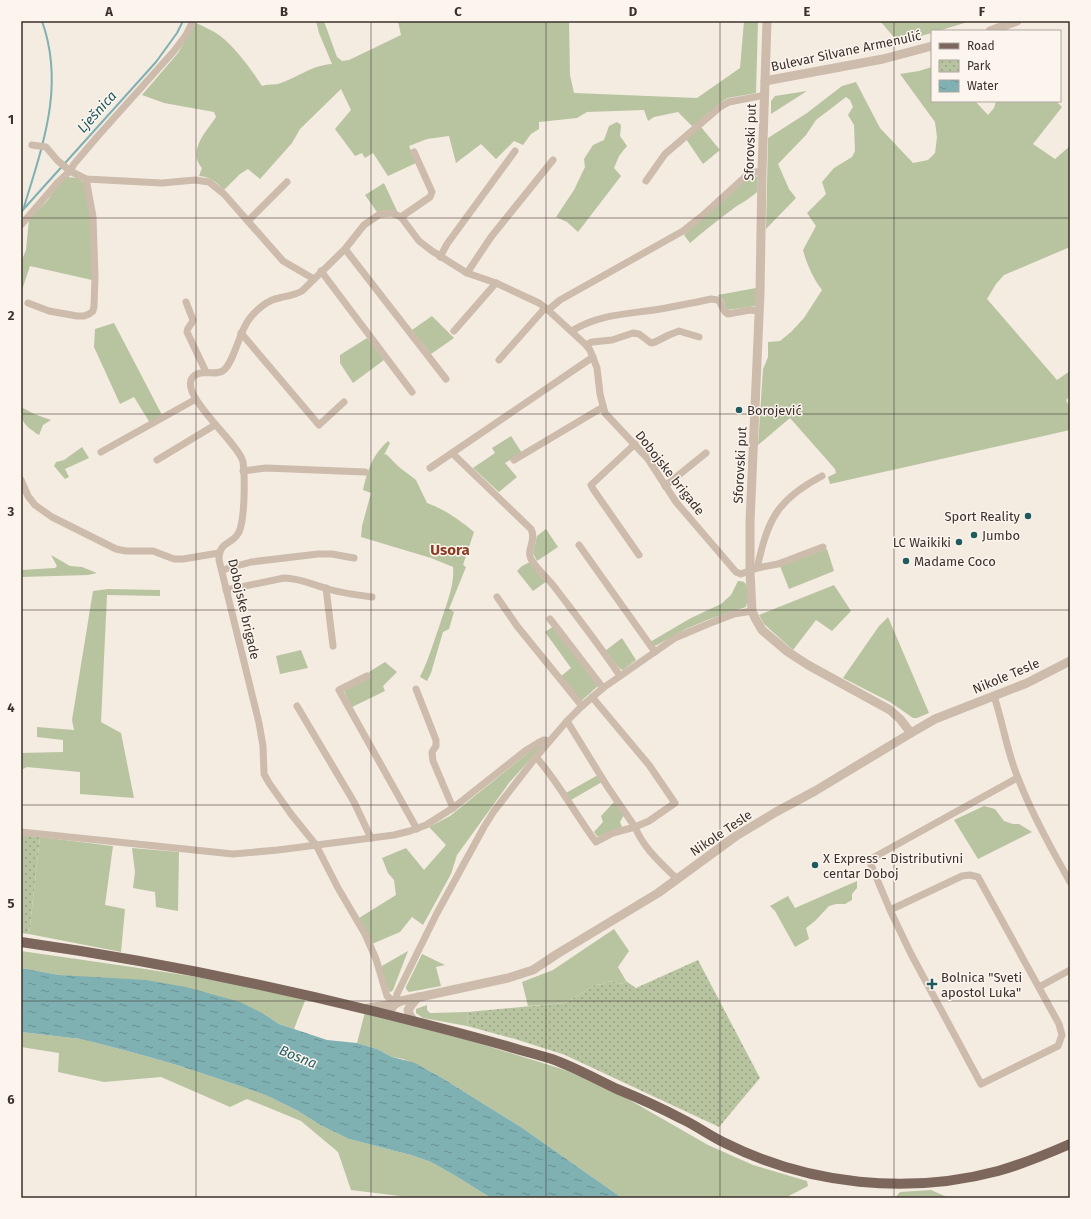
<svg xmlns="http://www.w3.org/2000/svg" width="1091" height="1219" viewBox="0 0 1091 1219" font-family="'Fira Sans',sans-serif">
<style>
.grass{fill:#b8c4a0}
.park{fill:url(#park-dots)}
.water{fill:url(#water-ripples)}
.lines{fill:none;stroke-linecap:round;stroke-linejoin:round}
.stream{stroke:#7fb0b2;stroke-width:2}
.minor{stroke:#cdbbac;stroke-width:7}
.tertiary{stroke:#cdbbac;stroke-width:9}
.primary{stroke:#7d675c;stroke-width:10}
.grid{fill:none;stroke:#3b302b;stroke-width:1;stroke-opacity:0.55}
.poi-dot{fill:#1f5a5e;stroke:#fbf5ee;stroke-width:1.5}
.labels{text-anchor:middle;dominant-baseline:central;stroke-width:3;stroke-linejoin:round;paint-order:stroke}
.street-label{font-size:13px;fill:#3b302b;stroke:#fbf5ee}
.poi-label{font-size:13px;fill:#3b302b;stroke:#fbf5ee;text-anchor:start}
.water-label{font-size:14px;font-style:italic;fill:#1f5a5e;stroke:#fbf5ee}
.quarter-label{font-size:15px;font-weight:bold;fill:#8c3b22;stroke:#fbf5ee}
.neatline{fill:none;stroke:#3b302b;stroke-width:1.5}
.grid-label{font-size:13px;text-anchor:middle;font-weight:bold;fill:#3b302b}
</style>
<defs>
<pattern id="park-dots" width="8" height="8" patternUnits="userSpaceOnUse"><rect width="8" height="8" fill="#b8c4a0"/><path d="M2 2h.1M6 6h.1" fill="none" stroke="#97a083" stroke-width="1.8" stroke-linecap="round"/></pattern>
<pattern id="water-ripples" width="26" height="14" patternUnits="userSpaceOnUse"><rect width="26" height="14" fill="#7fb0b2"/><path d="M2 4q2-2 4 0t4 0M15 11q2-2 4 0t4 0" fill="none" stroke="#699091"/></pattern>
</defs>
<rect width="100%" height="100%" fill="#f4ebe1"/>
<!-- grass -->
<g class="grass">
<path d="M316 21H323L325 24 337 57 342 61 349 60 401 35 398 21H569L570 75 574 93 697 98 740 68 744 21H758L756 93 728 98 723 101 693 127 678 112 654 117 648 121 644 110 587 112 577 118 539 122V129L531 134 523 145 514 141 496 159 481 144 456 163 449 136 427 139 409 146 416 163 388 176 373 153 365 158 362 153 355 156 335 129 351 110 341 89 300 129 292 143 260 179 248 169 240 174 224 190C216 182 211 177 199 176L202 168C187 151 206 132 216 117L214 112 164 103 142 95 178 53 196 23C204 27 212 30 219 35 234 46 252 70 262 86 267 84 272 85 278 84 297 78 312 65 332 64L319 33Z"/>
<polygon points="880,21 971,21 938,31 932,31 932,33 898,42"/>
<path d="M932 67V101H975L988 115 994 108 996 101H1056L1062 107 1033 144 1055 159 1070 146V247L1004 275 996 284 987 299 1057 380 1070 371V396L1066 400 1070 408V430L830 484 828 477 836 473 835 469 790 418 758 445 763 369 768 357V342L780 341 791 332 804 318 822 290C813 278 807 265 803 250L816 226 807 213 826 194 822 182 834 168 852 157 855 151 854 125 848 115 853 107 850 100 846 97 816 120 806 135 778 164 789 189 796 198 766 229 768 138 807 113 842 86 856 82 880 128 913 163 928 160 935 153 937 137 935 122 900 74 919 71Z"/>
<polygon points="807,91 771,114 771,101 775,96"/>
<polygon points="617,122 621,125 620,136 627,146 619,156 614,168 621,176 578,232 567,222 556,217 574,190 585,167 584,159 593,145 604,140 609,126"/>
<polygon points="701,127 720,150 703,164 686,139"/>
<path d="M753 175 758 177 757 192C752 197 740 204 734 208 719 219 704 231 690 243L684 235 750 176Z"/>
<polygon points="67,177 78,178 84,183 91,223 92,280 30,266 21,293 21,262 26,250 29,219 47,201 63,179"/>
<polygon points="384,183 398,213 387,210 377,212 365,195"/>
<polygon points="756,288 756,306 727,310 723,300 718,295"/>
<polygon points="432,316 454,338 431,354 412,330"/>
<polygon points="114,323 162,415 150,423 134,397 120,404 94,347 95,329"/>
<polygon points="367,338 384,360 353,383 340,363 340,355"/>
<path d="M21 407 34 414 51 420 43 425 39 435C26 426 21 424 21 407Z"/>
<polygon points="511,436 522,453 505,463 517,477 499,492 473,468 495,453 492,448"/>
<path d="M388 441 390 443 384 455 386 454 399 467 416 480 427 503C444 509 460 520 474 532L463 565 466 567 449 609 454 612 449 629 443 632 431 673 427 681 420 677C428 661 433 644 439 627 445 608 455 586 453 567L431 558 361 537 362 526 371 493 363 490C368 469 372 456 388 441Z"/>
<polygon points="82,447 89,458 65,469 69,477 65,479 54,466 56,462 64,460"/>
<polygon points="546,529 558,547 537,561 533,553 537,536"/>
<polygon points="827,549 834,571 789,589 780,566"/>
<polygon points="51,555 70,566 82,567 97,573 88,575 21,577 21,570 55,568 57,566"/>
<polygon points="530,562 547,581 533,591 517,571 522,566"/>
<path d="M738 581C740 581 742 581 744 582 749 585 748 603 746 607L707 620 686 629 657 645 654 646 650 642 691 618 721 604 731 595Z"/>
<polygon points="834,585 851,611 832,631 816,620 793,650 764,624 759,615"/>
<polygon points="108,589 160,590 160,596 107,595 101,722 121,733 134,798 80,794 80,772 27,767 21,770 21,753 63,752 63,740 37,737 37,727 74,730 72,720 93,591"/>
<polygon points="888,617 929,713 917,718 913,718 890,702 843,678 879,626"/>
<polygon points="554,626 598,686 580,702 560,677 571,668 545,632"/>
<polygon points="622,638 636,660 623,670 620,669 605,651"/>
<polygon points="301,650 308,668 280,674 276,656"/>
<polygon points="385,662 397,672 383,686 385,691 352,707 344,691 371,677 369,672"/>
<polygon points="539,745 542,746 509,783 457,855 451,874 423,925 412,917 400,932 372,944 359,918 396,895 394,880 388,873 382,858 406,848 424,870 446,845 429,827 450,816 533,749"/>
<polygon points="598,775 602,782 571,800 566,793"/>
<polygon points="614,802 624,815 620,822 622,827 598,837 594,832 603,822 601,816"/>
<polygon points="984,806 995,809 1004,821 1013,824 1019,824 1032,832 978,859 954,820"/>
<polygon points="40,837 113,846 105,905 125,909 121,952 29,934"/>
<polygon points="132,848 179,852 178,911 156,907 155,892 133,888 135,872"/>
<polygon points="857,881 857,888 852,894 852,900 845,904 836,904 829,906 815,921 806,928 809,939 795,947 775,911 770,906 788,896 795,908"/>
<polygon points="614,929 629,951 618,967 626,981 623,984 609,981 603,984 595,985 565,1003 528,1006 522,982 553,970"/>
<polygon points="21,951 132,967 197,977 306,998 294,1029 279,1024 264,1014 85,978 59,975 21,968"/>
<polygon points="408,951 393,990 391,992 389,991 380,967"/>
<polygon points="422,954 445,965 436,967 441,986 409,992 406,989 406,987"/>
<polygon points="427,1005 427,1010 430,1013 468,1012 467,1026 423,1018 416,1013 416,1009"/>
<polygon points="365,1012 391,1020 468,1040 562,1069 607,1087 708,1145 753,1165 807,1181 808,1186 785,1198 622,1198 521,1127 442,1078 424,1068 403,1059 392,1057 377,1049 357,1043"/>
<polygon points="21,1032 81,1039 135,1053 177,1065 243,1087 268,1096 298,1111 322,1126 349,1139 411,1155 431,1162 454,1175 491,1198 403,1198 400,1196 351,1190 338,1152 301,1121 247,1099 230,1107 161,1077 104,1082 58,1072 59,1053 21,1047"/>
<polygon points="931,1190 949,1198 895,1198 900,1192"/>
</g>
<!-- park -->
<g class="park">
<polygon points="21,835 40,837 29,934 21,933"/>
<polygon points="698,960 760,1078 719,1127 565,1055 515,1039 467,1026 468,1012 565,1003 595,985 603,984 609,981 623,984 626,981 636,988"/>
</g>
<!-- water -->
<polygon class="water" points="21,968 59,975 146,980 186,987 240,1002 264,1014 279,1024 327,1040 357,1043 377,1049 392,1057 415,1063 442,1078 521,1127 622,1198 491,1198 454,1175 431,1162 411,1155 349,1139 322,1126 298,1111 268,1096 243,1087 177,1065 135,1053 81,1039 21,1032"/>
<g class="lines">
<!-- stream -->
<g class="stream">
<path d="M24 207C43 144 65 86 42 21"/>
<polyline points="21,212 156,62 177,33 183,21"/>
</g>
<!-- minor -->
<g class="minor">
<polyline points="32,145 46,147 57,160 70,171 86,179 162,183 195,180 209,182 224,194 283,261 314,279"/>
<polyline points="646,181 665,154 720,107 729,102 765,95"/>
<polyline points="401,217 430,197 432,192 414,152"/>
<polyline points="248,221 287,182"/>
<polyline points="21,225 58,182 70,171 74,164 97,137 174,51 186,35 193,21"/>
<polyline points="345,249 446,379"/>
<polyline points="440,257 447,244 515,151"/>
<polyline points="321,271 412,392"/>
<polyline points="467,273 491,237 553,160"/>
<path d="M186 302 193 320C192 325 187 327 187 332L206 372"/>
<polyline points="28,303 49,311 77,316 84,316 89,314 93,311 94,306 95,277 93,217 86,179"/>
<polyline points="548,310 560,300 683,231 702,216 746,176 750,173 762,171"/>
<polyline points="454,331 496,283"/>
<path d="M572 331C596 315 626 314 654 310 673 307 692 303 711 299L718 300C723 304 721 311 728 314L750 310 759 311"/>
<polyline points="241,333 319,425 344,402"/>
<polyline points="586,345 592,342 612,340 633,333 639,334 651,343 655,342 669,335 679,331 699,337"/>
<polyline points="499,360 545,308"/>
<polyline points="635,444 591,485 593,489 639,555"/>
<polyline points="101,452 196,399"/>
<path d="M452 453 531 529C537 540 526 550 531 559 537 570 549 579 556 589 578 618 600 646 620 676"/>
<polyline points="157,460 215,425"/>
<polyline points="514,460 603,407"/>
<polyline points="430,468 593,357"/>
<polyline points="243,471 266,468 365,472"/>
<polyline points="21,480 28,496 35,505 52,517 116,549 126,551 153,551 174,559 183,559 219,553"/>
<polyline points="665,486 706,453"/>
<polyline points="579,545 655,652"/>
<path d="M757 568C768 520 776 500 822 476"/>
<polyline points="222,570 251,562 318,554 332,554 354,558"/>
<polyline points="326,588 333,646"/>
<path d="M226 590 284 578C299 578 311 584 325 588 340 593 356 595 372 597"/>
<polyline points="497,597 517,626 582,706"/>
<polyline points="550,619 603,688"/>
<polyline points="367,676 339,690 417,829"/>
<polyline points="416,689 436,740 436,746 432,752 433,761 453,808"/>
<path d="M994 696C1003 723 1007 752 1018 778 1032 814 1051 848 1070 882"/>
<polyline points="297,706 354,802 371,838"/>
<polyline points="567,721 607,786 635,827 649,821 675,803 649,765 592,697"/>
<path d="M536 757C559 783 575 814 596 842L613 833 635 827C644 849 661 863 677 879"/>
<polyline points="21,832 233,854 278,850 394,835 410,831 426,825 453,808 525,751 538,743 544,740 549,741"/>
<polyline points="890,910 962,876 970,875 978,877 1059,1024 1062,1035 1058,1046 981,1084 911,954 890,910 869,860 1017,778"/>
<polyline points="1039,987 1070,970"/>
<path d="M394 1002 387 996 376 959 365 934 338 888 316 845 291 814 269 783 264 774 263 746 259 723 219 560C219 540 232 546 239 532 245 519 245 477 243 462 240 444 177 394 193 377 201 368 216 377 224 370 235 360 239 331 250 318 257 309 268 300 279 298 287 296 295 295 302 291L345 249 364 225 380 214 392 213 401 217 419 241 432 251 467 273 496 283 539 303 548 310 586 345 590 350 597 368 600 394 605 413 648 459 676 502 736 572 741 574 757 568 778 564 823 547"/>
<polyline points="395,1004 397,994 437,913 484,827 494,811 536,757 567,721 582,706 603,688 675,638 708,624 734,614 752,611"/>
</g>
<!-- tertiary -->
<g class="tertiary">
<polyline points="767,21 762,171 760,293 750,522 750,571 752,611 755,618 762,630 788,652 808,665 890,710 900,719 911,733"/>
<polyline points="990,31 1017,21"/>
<polyline points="765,81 883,59 932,46"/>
<polyline points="367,1008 395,1004"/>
<polyline points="387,1014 395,1004 401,1001 508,978 533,970 557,954 658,893 736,836 776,812 815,791 911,733 935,719 1027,683 1070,661"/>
<polyline points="414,1021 410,1016 408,1010 412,1004 418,997"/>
</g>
<!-- primary -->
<path class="primary" d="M21 942C141 959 260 983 377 1012 425 1024 473 1036 520 1050 531 1053 542 1056 552 1059 574 1067 596 1079 617 1089 639 1098 661 1108 682 1119 697 1126 710 1136 725 1143 809 1185 908 1195 998 1171 1023 1164 1047 1154 1070 1144"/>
</g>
<!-- grid -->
<path class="grid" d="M196 21V1198M371 21V1198M546 21V1198M720 21V1198M894 21V1198M21 218H1070M21 414H1070M21 610H1070M21 805H1070M21 1001H1070"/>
<!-- markers -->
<g class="poi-dot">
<circle cx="739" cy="410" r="4"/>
<circle cx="1028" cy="516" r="4"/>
<circle cx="974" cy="535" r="4"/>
<circle cx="959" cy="542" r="4"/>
<circle cx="906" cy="561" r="4"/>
<circle cx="815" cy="865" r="4"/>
<path d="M930 978h4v4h4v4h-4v4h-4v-4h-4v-4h4z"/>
</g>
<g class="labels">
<!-- street labels -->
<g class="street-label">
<text transform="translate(846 51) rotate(-12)">Bulevar Silvane Armenulić</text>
<text transform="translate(750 142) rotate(-88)">Sforovski put</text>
<text transform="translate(740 465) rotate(-87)">Sforovski put</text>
<text transform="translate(670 473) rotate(52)">Dobojske brigade</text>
<text transform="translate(244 609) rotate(77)">Dobojske brigade</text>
<text transform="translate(1006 676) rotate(-23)">Nikole Tesle</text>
<text transform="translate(721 833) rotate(-34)">Nikole Tesle</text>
</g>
<!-- poi labels -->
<g class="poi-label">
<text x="747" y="410">Borojević</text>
<text x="1020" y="516" text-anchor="end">Sport Reality</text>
<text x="982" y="535">Jumbo</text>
<text x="951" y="542" text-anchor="end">LC Waikiki</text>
<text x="914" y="561">Madame Coco</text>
<text x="823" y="858">X Express - Distributivni<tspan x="823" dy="15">centar Doboj</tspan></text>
<text x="941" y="977">Bolnica "Sveti<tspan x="941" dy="15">apostol Luka"</tspan></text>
</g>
<!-- water labels -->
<g class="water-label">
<text transform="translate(97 112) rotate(-48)">Lješnica</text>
<text transform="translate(298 1057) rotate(22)">Bosna</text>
</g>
<!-- quarter labels -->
<g class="quarter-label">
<text x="450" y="550">Usora</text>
</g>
</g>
<!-- border -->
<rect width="1091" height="1219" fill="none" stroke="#fbf5ee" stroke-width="44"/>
<!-- legend -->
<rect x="931" y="30" width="130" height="72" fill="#fbf5ee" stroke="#aea6a0"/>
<rect x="939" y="43" width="20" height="6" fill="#7d675c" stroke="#aea6a0"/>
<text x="967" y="50" font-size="12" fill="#3b302b">Road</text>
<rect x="939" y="60" width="20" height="12" fill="url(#park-dots)" stroke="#aea6a0"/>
<text x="967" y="70" font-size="12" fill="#3b302b">Park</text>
<rect x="939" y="80" width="20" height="12" fill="url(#water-ripples)" stroke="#aea6a0"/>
<text x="967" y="90" font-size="12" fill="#3b302b">Water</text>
<rect x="22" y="22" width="1047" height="1175" class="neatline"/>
<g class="grid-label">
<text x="109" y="16">A</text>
<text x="284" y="16">B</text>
<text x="458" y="16">C</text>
<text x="633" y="16">D</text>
<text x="807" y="16">E</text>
<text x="982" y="16">F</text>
<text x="11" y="124">1</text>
<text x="11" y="320">2</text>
<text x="11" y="516">3</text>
<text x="11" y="712">4</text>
<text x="11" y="908">5</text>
<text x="11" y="1104">6</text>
</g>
</svg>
